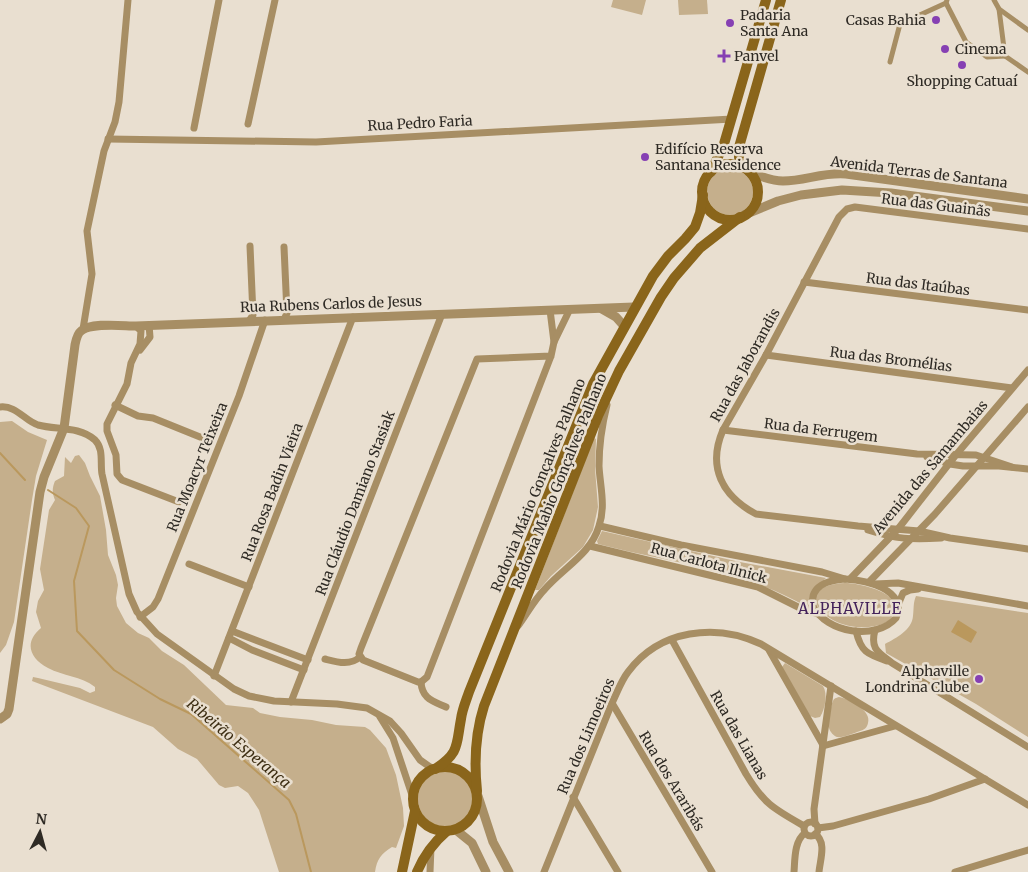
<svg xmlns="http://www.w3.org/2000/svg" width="1028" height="872" viewBox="0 0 1028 872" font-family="Merriweather,serif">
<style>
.green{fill:#c5af8c}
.water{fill:#ba985d}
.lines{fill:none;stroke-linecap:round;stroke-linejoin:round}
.stream{stroke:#ba985d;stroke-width:2}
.pedestrian{stroke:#a78e64;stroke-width:5}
.minor{stroke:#a78e64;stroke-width:7}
.tertiary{stroke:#a78e64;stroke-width:9}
.secondary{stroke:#8a651b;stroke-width:10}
.poi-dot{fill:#8640b3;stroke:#e9dfd0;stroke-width:2}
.labels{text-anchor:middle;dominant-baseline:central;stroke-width:5;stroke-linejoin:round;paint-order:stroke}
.poi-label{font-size:14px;fill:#2e2a24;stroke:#e9dfd0;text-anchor:start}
.street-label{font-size:14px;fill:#2e2a24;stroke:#e9dfd0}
.neighbourhood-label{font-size:15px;letter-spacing:1px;fill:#43225a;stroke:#e9dfd0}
.water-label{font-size:15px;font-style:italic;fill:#3d2e13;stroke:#e9dfd0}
</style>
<rect width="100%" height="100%" fill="#e9dfd0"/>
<!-- green -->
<g class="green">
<polygon points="613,0 646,0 642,15 611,7"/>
<polygon points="678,0 707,0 708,14 679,15"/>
<circle cx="730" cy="192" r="23"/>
<polygon points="12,421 28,432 47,440 36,476 32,500 14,622 6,645 0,653 0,422"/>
<polygon points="594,438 596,439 595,469 598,507 593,530 583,547 551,576 539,590 535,590"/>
<path d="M79 455 85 463 90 476 100 496 106 530 108 555 116 575 118 585 116 598 117 606 126 623 138 633 149 638 162 651 184 665 226 705 253 708 260 713 280 717 312 720 336 725 365 727 370 730 386 748 396 775 403 808 404 826 396 848 392 847C381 854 377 859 375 872H279L259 810 248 793 238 786 225 788 219 785 197 759 178 749 153 727 32 681 33 677 38 678 80 688 90 693 95 691V687C81 676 63 676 48 668 29 658 24 642 41 628L36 612 38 601 44 590 40 569 49 510 55 500C52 493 52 488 55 481L64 476 65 457 71 463 75 456Z"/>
<path d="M602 531 740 562 826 578C813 589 809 588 809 607H807C744 570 667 562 598 544L597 541Z"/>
<path d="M845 583C858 583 909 593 892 617 889 622 881 625 875 626 828 636 785 586 845 583Z"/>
<path d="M916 596 1028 613V737L976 704 886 653 885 644C896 638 912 630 913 616 914 608 913 603 916 596Z"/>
<path d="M785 663 823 686C828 694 825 709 820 717L815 718 810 716 782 667Z"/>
<path d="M839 697C850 699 872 711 868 723 867 728 864 730 860 731 854 733 843 738 837 737 834 736 830 732 829 728 828 725 831 704 833 701 834 698 836 698 839 697Z"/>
<circle cx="446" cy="799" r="28"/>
</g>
<!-- water -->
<polygon class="water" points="958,620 977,632 971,643 951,632"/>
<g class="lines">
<!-- stream -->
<g class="stream">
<polyline points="0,453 25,480"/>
<polyline points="48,490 76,508 89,526 74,581 77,631 114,670 160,699 191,714 289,800 296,814 311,872"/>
</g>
<!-- pedestrian -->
<g class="pedestrian">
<polyline points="994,0 999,9 1028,30"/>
<polyline points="946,3 966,42 987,57 1005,56"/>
<polyline points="999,9 1005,56 1028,72"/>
<polyline points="890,62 900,24 946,3 947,0"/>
</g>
<!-- minor -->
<g class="minor">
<polyline points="248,124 275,0"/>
<polyline points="194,128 219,0"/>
<polyline points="108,139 316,142 732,119"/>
<path d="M1028 229 855 207 847 209 839 217 766 355 723 430C707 467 722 496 756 514L858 526 919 531 950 538 1028 549"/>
<polyline points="804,282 1028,310"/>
<polyline points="550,310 554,342"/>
<polyline points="284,320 287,313 284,247"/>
<polyline points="249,321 253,315 250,246"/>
<polyline points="136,326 141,331 140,344 131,363 127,384 107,424 107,431 116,455 117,474 122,480 179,502"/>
<polyline points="83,329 92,274 87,231 104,151 115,122 119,102 128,0"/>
<polyline points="140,350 150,337 149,325"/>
<polyline points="766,355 1012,388"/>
<polyline points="551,356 477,359 361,648 359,654 363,660 418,682 421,682 427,677 551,356 554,342 570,309"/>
<polyline points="115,405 138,416 153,418 205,439"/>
<path d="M0 407C16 405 25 421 38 425 57 430 79 426 95 440 104 449 100 463 102 474L129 594 137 612 157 634 234 689 249 696 274 701 337 704 367 708 390 721 401 733 420 760 433 769"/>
<polyline points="723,430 917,454 976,455 1012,467"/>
<polyline points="927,457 950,464 963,466 999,466 1028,469"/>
<polyline points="600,526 681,545 822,572 845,579"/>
<path d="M868 530C896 539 911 540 941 538"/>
<polyline points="590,546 758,587 802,609 818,614"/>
<polyline points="189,564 249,587"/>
<path d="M845 579C865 580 908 589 896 618 876 641 826 633 813 606 809 586 828 580 845 579Z"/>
<polyline points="850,579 898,529 955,456 1028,370"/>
<polyline points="869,582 935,514 1028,407"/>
<polyline points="875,584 898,583 1028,606"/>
<polyline points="898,605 903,593 910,590 918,589"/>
<polyline points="140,617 153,607 158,599 239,396 265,320"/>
<path d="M518 626C527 614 534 600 545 589 563 568 591 554 599 526 606 506 600 486 599 466 599 445 602 425 607 405"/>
<path d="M875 630C870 649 878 652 892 663L1028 747"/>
<polyline points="232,631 308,660"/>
<path d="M856 631C861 652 867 654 887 661"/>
<polyline points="229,638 252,650 304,670"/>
<path d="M672 640 746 774C764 804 774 809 804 826"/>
<polyline points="769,650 823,745"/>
<path d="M325 659C337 662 350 666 360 657"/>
<polyline points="214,676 353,317"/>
<path d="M421 682C422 699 433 701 446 707"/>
<polyline points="291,702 442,314"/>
<polyline points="612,703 712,872"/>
<polyline points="380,717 393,738 413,798"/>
<polyline points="823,746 895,726"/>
<polyline points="573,797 618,872"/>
<circle cx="811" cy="829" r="7"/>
<polyline points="815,824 814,809 831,686"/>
<polyline points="818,828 833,826 929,799 985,779"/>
<path d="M815 834C827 842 820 860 819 872"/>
<polyline points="430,872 431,847"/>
<path d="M544 872 612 703C617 693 621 681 628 672 660 629 716 623 761 644L1028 805"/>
<path d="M794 872C795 860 794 841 805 833"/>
<polyline points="955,872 1028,850"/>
</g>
<!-- tertiary -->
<g class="tertiary">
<path d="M749 172C760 176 771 181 783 181 805 181 823 172 846 174L1028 199"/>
<polyline points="744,215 778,201 801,195 842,190 891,193 1028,211"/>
<polyline points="602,309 616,317 624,326"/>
<path d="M0 719 7 714 9 709 40 492 44 477 64 428 75 345C76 340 77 334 81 331 91 322 123 326 136 326L634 307"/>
<polyline points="478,796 493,842 509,872"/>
<polyline points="456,830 472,843 486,872"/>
</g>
<!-- secondary -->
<g class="secondary">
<circle cx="730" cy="192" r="28"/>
<polyline points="742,167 739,157 739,147 781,0"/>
<polyline points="711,172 724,144 766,0"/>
<circle cx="445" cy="799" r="32"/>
<path d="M435 769C460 753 456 745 461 719 462 710 466 701 469 692L593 384 653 276 668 256 685 239 695 227 700 213 703 195"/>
<path d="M477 791C474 762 475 734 484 706L598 416 619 371 661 297 674 278 700 248 740 217"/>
<polyline points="402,872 415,811"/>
<path d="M417 872C424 855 433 843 447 831"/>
</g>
</g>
<!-- markers -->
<g class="poi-dot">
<circle cx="936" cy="20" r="5"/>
<circle cx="730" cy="23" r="5"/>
<circle cx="945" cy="49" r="5"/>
<path d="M721.5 48.5h5v5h5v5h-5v5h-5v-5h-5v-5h5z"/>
<circle cx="962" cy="65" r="5"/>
<circle cx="645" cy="157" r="5"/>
<circle cx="979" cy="679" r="5"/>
</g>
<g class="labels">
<!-- poi labels -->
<g class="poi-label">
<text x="740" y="15">Padaria<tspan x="740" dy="16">Santa Ana</tspan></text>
<text x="926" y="20" text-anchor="end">Casas Bahia</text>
<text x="955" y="49">Cinema</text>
<text x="734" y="56">Panvel</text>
<text x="962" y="81" text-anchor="middle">Shopping Catuaí</text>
<text x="655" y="149">Edifício Reserva<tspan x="655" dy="16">Santana Residence</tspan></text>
<text x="969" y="671" text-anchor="end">Alphaville<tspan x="969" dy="16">Londrina Clube</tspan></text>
</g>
<!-- street labels -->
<g class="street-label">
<text transform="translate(420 123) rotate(-3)">Rua Pedro Faria</text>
<text transform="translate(919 172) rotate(7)">Avenida Terras de Santana</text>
<text transform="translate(936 205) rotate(7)">Rua das Guainãs</text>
<text transform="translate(918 284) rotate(7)">Rua das Itaúbas</text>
<text transform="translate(331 304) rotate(-2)">Rua Rubens Carlos de Jesus</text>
<text transform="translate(891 359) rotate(7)">Rua das Bromélias</text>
<text transform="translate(745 365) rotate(-61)">Rua das Jaborandis</text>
<text transform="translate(821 430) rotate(7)">Rua da Ferrugem</text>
<text transform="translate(197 467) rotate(-68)">Rua Moacyr Teixeira</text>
<text transform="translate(930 467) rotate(-50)">Avenida das Samambaias</text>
<text transform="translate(559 481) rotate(-68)">Rodovia Mabio Gonçalves Palhano</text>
<text transform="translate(538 485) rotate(-68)">Rodovia Mário Gonçalves Palhano</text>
<text transform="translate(272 492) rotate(-69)">Rua Rosa Badin Vieira</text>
<text transform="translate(355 503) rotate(-69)">Rua Cláudio Damiano Stasiak</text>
<text transform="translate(709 563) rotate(15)">Rua Carlota Ilnick</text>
<text transform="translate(739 735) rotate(60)">Rua das Lianas</text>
<text transform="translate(586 736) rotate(-67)">Rua dos Limoeiros</text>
<text transform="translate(672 781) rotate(59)">Rua dos Araribás</text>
</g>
<!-- neighbourhood labels -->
<g class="neighbourhood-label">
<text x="850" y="608">ALPHAVILLE</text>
</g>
<!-- water labels -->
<g class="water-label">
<text transform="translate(239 743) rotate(40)">Ribeirão Esperança</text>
</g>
</g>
<!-- north arrow -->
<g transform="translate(40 832) rotate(6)" stroke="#e9dfd0" stroke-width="4" paint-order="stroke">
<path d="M0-4L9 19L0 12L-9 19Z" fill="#2e2a24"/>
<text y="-8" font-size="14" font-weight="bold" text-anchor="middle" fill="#2e2a24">N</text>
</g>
</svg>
